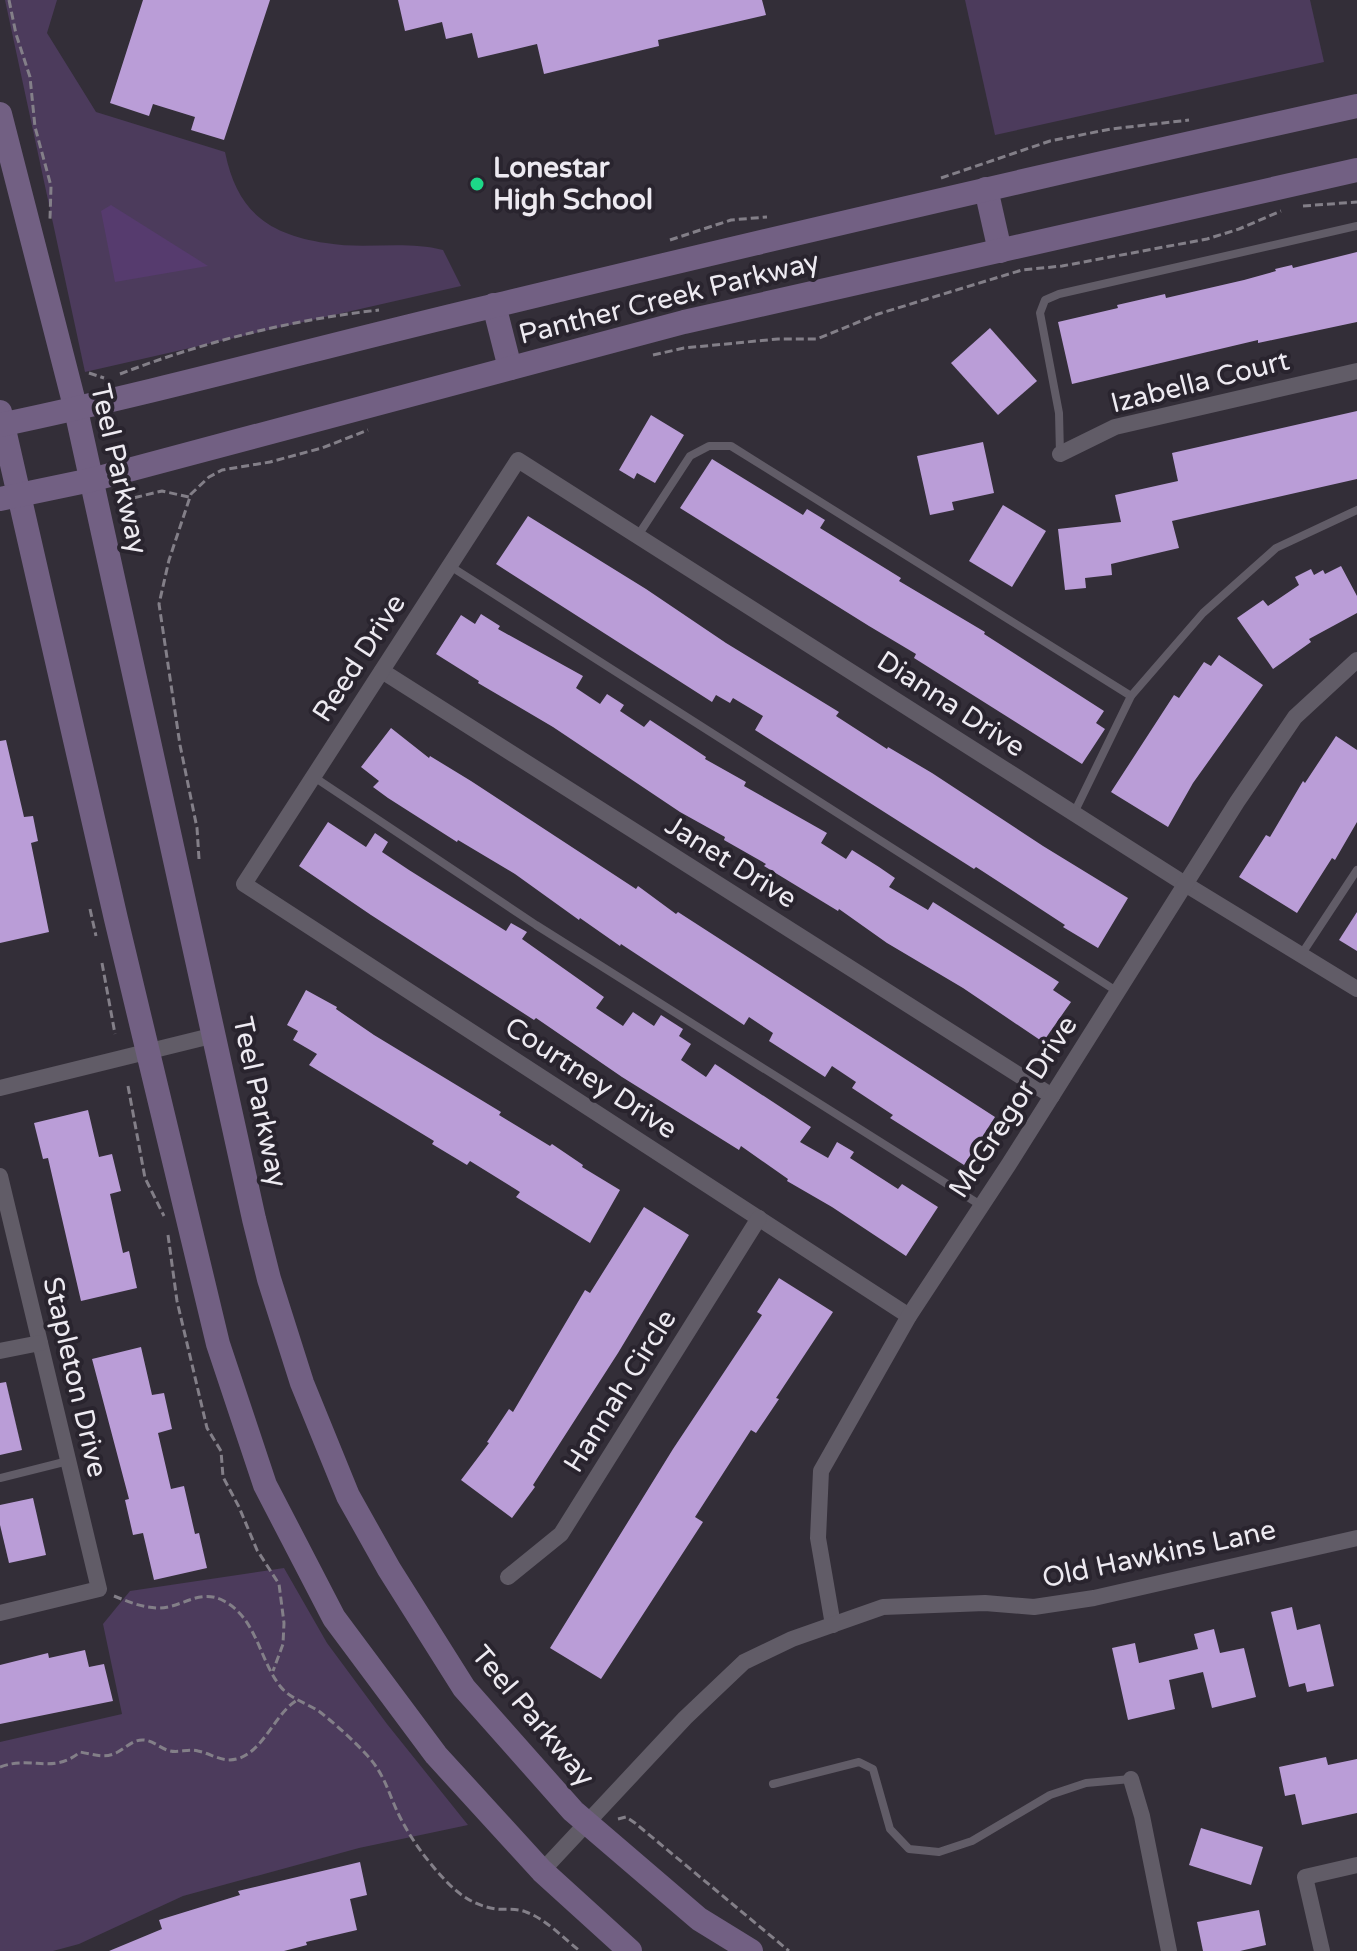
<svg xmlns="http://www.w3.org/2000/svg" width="1357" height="1951" viewBox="0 0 1357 1951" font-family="'Varela Round',sans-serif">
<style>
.green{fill:#4c3b5c}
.water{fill:#563b6e}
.building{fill:#ba9dd7}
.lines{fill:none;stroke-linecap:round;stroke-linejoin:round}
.path{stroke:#837f88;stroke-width:3;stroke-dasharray:8 4;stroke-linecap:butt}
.lane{stroke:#615c67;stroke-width:8}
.street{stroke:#615c67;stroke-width:16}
.secondary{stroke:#726083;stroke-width:24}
.poi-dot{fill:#1dd888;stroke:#29242e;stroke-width:3}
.labels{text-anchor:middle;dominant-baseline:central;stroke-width:8;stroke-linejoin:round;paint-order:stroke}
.poi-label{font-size:28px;font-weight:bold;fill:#edeaf1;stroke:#29242e;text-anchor:start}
.street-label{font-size:28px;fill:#edeaf1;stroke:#29242e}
</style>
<rect width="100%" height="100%" fill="#332e38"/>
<!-- green -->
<g class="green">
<path d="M5 0H57L47 33 96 112 225 152C237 211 267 234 326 243 365 250 404 240 443 250L461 286 85 372Z"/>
<polygon points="965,0 1310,0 1324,62 995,135"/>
<polygon points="284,1568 327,1643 387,1724 468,1825 359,1848 183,1896 79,1944 53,1951 0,1951 0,1742 122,1714 103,1624 130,1591"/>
</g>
<!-- water -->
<polygon class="water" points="111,205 208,266 115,282 101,211"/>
<!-- building -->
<g class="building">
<polygon points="143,0 270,0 224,140 191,130 195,117 153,104 149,116 110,103"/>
<polygon points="398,0 762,0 766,15 658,40 659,46 544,74 537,44 478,58 472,33 446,39 442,22 405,31"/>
<polygon points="1357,252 1357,322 1258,343 1258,340 1072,384 1058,322 1118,308 1117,305 1165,294 1166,298 1244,280 1276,271 1275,269 1292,265 1293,268"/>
<polygon points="990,328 1037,381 998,415 951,363"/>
<polygon points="1357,411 1357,479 1172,521 1179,548 1111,564 1112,575 1085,578 1086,588 1065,590 1058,529 1121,522 1115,495 1178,481 1172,453"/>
<polygon points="651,415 684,435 655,483 637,473 634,479 619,470"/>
<polygon points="983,442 994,493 952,502 954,510 930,515 917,456"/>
<polygon points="712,459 803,515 807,509 825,520 820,528 901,578 899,581 985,632 984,634 1104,711 1096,723 1105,729 1082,764 914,658 916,654 869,626 680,508"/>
<polygon points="1003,505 1046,531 1012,587 969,561"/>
<polygon points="528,516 646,589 726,643 839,712 836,716 887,749 888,747 932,773 1043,846 1128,898 1098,948 1063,927 1065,925 976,867 974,869 755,730 763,716 733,698 730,703 716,695 712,702 496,564"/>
<polygon points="1341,566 1357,596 1357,613 1309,639 1311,642 1273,669 1237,618 1263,600 1268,606 1299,585 1295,577 1311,569 1314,575 1323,570 1325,574"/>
<polygon points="481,614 500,626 498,629 583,676 576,688 600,704 607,694 624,705 620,711 644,727 650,720 706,757 705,759 746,782 744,786 827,833 821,843 846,859 852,850 879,867 895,878 889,887 928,910 933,902 1059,982 1053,990 1071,1002 1043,1042 963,988 887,943 839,909 838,911 764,866 766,864 724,840 725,837 680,812 553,727 478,683 479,681 436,654 461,615 475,624"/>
<polygon points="1219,655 1263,685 1193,783 1168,827 1111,792 1174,695 1179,698 1204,662 1211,666"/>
<polygon points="391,728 429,758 430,756 471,781 636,889 638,886 676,914 678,912 995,1117 964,1165 890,1118 893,1115 852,1088 856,1082 832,1066 825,1077 769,1041 773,1033 749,1017 744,1025 621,944 620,946 580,918 579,920 515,874 458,840 457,842 388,798 373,787 379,781 361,767"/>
<polygon points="1336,736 1357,750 1357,822 1335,860 1332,858 1297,913 1239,877 1266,835 1270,837 1303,781 1305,783"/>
<polygon points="6,740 24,817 33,816 38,841 31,843 49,932 0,943 0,741"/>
<polygon points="328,822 366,847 375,833 388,842 382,852 409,870 506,931 511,923 527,932 522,939 604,997 596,1008 623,1026 633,1012 654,1026 661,1015 683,1029 679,1036 691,1044 681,1060 706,1077 715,1064 811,1127 800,1142 828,1158 837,1142 854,1152 850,1158 898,1189 902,1184 938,1207 906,1256 832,1207 787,1181 788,1179 741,1146 739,1150 622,1077 536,1018 534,1020 371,915 299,866"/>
<polygon points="1357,912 1357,951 1339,940"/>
<polygon points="306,990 337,1007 336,1009 374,1035 501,1112 499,1115 550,1146 552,1144 583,1165 582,1167 620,1190 590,1243 516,1197 520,1192 470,1161 467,1165 432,1144 434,1141 309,1065 317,1054 293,1040 298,1031 287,1025"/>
<polygon points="88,1110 99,1157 112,1154 121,1191 110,1194 123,1253 129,1251 137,1288 81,1301 48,1158 43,1159 34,1123"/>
<polygon points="644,1207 689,1235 618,1353 533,1485 535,1487 512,1518 461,1480 489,1443 487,1442 509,1409 513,1412 585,1290 590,1293"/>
<polygon points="779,1278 833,1312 776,1398 779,1399 756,1433 751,1430 695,1517 703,1522 601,1679 550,1648 673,1449 762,1315 757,1312"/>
<polygon points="141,1347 152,1395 164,1393 172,1429 158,1433 171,1489 184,1486 195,1534 199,1533 207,1568 154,1580 143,1533 133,1535 125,1500 129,1499 92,1359"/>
<polygon points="6,1382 22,1450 0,1455 0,1383"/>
<polygon points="33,1498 46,1555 9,1563 0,1525 0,1505"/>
<polygon points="1292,1607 1297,1630 1320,1624 1334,1686 1307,1692 1305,1683 1289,1687 1271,1612"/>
<polygon points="1214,1629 1220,1653 1244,1648 1256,1697 1212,1708 1203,1672 1169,1680 1175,1709 1128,1720 1112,1648 1135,1643 1139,1663 1198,1649 1194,1634"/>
<polygon points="85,1650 89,1667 104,1664 113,1701 0,1724 0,1665 48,1653 49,1658"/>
<polygon points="1326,1757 1328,1765 1357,1759 1357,1813 1302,1825 1295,1794 1285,1796 1279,1767"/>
<polygon points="1201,1828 1263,1847 1251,1885 1189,1865"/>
<polygon points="360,1862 367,1895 350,1899 357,1930 306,1942 307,1945 284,1951 109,1951 162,1929 159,1920 240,1895 238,1891"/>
<polygon points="1259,1910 1266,1945 1240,1951 1203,1951 1197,1922"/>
</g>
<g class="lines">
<!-- path -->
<g class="path">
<polyline points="9,0 16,34 30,77 35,127 51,186 50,219"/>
<polyline points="941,178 1050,141 1111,129 1189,120"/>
<polyline points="1303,206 1357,202"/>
<polyline points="670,240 731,220 767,217"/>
<polyline points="653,355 684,348 778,339 817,339 878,314 1022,270 1062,266 1207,239 1239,229 1281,211"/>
<polyline points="89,373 104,378"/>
<path d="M120 374C203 342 290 320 379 310"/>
<polyline points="123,494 133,498 162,491 189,497"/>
<polyline points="199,859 197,828 180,745 159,604 169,560 191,494 209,477 222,470 270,462 322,448 368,430"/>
<polyline points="90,909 96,936"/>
<polyline points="102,963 115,1034"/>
<polyline points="128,1086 145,1178 164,1216"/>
<polyline points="168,1235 177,1301 207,1428 221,1451 223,1477 239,1507 257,1550 279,1584 284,1623 283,1644 273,1671"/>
<path d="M114 1596C129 1602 143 1608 160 1608 183 1607 200 1588 224 1601 257 1619 259 1659 280 1686 290 1699 307 1703 320 1712 335 1724 352 1739 365 1753 387 1776 388 1795 402 1821 413 1842 429 1863 445 1880 459 1895 475 1906 496 1909 506 1910 517 1908 526 1912 546 1919 563 1938 580 1951"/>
<path d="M0 1767C33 1755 52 1775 80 1752 93 1754 103 1759 116 1753 126 1748 133 1739 144 1740 153 1741 159 1747 167 1750 178 1754 187 1748 198 1751 213 1754 223 1764 240 1758 265 1748 275 1714 297 1700"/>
<polyline points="618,1819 626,1817 635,1823 789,1951"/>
</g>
<!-- lane -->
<g class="lane">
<polyline points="1060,454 1059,413 1040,313 1045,300 1059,294 1357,226"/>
<polyline points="639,534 690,456 709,446 731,446 1131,696"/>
<polyline points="450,566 1118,992"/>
<polyline points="314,777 536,925 982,1206"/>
<polyline points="1074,813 1131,696 1203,613 1276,548 1357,510"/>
<polyline points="1301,955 1357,870"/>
<polyline points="0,1478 68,1461"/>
<polyline points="773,1784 859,1762 873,1769 890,1829 909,1849 939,1852 972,1841 1050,1795 1086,1783 1131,1779"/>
</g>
<!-- street -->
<g class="street">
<polyline points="1060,454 1115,427 1357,371"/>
<polyline points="382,671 1052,1096"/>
<polyline points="0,1088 215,1035"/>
<polyline points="0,1176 99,1589 0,1613"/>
<polyline points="909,1316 244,884 518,460 1185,884 1357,989"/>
<polyline points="0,1351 40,1343"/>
<polyline points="508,1577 561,1534 759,1218"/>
<polyline points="833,1625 818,1538 821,1471 909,1316 1009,1164 1237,802 1295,717 1357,660"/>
<polyline points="1131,1779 1142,1816 1169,1951"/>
<polyline points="542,1871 685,1718 744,1662 792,1639 883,1607 985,1603 1034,1607 1094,1598 1357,1538"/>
<polyline points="1322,1951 1305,1877 1357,1865"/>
</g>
<!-- secondary -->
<g class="secondary">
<polyline points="0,114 76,410 254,1219 269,1279 302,1383 348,1496 389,1569 464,1688 573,1811 699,1919 751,1951"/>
<polyline points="986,189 1000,251"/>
<polyline points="494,305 510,368"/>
<polyline points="0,412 116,919 218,1344 265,1485 334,1618 436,1755 542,1871 630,1951"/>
<path d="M0 425C167 390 331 344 497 305 783 236 1070 169 1357 106"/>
<polyline points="0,499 91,480 684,322 1357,170"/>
</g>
</g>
<!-- markers -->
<circle class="poi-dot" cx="477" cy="184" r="8"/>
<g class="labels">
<!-- poi labels -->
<g class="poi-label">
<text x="493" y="168">Lonestar<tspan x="493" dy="32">High School</tspan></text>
</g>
<!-- street labels -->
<g class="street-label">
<text transform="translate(669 298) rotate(-14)">Panther Creek Parkway</text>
<text transform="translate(1200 382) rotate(-14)">Izabella Court</text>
<text transform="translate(119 469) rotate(77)">Teel Parkway</text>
<text transform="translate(359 658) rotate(-57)">Reed Drive</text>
<text transform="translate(951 704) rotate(33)">Dianna Drive</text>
<text transform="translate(731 862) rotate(32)">Janet Drive</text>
<text transform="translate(591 1078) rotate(33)">Courtney Drive</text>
<text transform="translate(260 1102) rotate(78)">Teel Parkway</text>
<text transform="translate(1013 1107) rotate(-57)">McGregor Drive</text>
<text transform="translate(75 1377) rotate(77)">Stapleton Drive</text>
<text transform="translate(620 1391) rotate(-58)">Hannah Circle</text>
<text transform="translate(1159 1554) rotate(-12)">Old Hawkins Lane</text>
<text transform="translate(533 1716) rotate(50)">Teel Parkway</text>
</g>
</g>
</svg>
